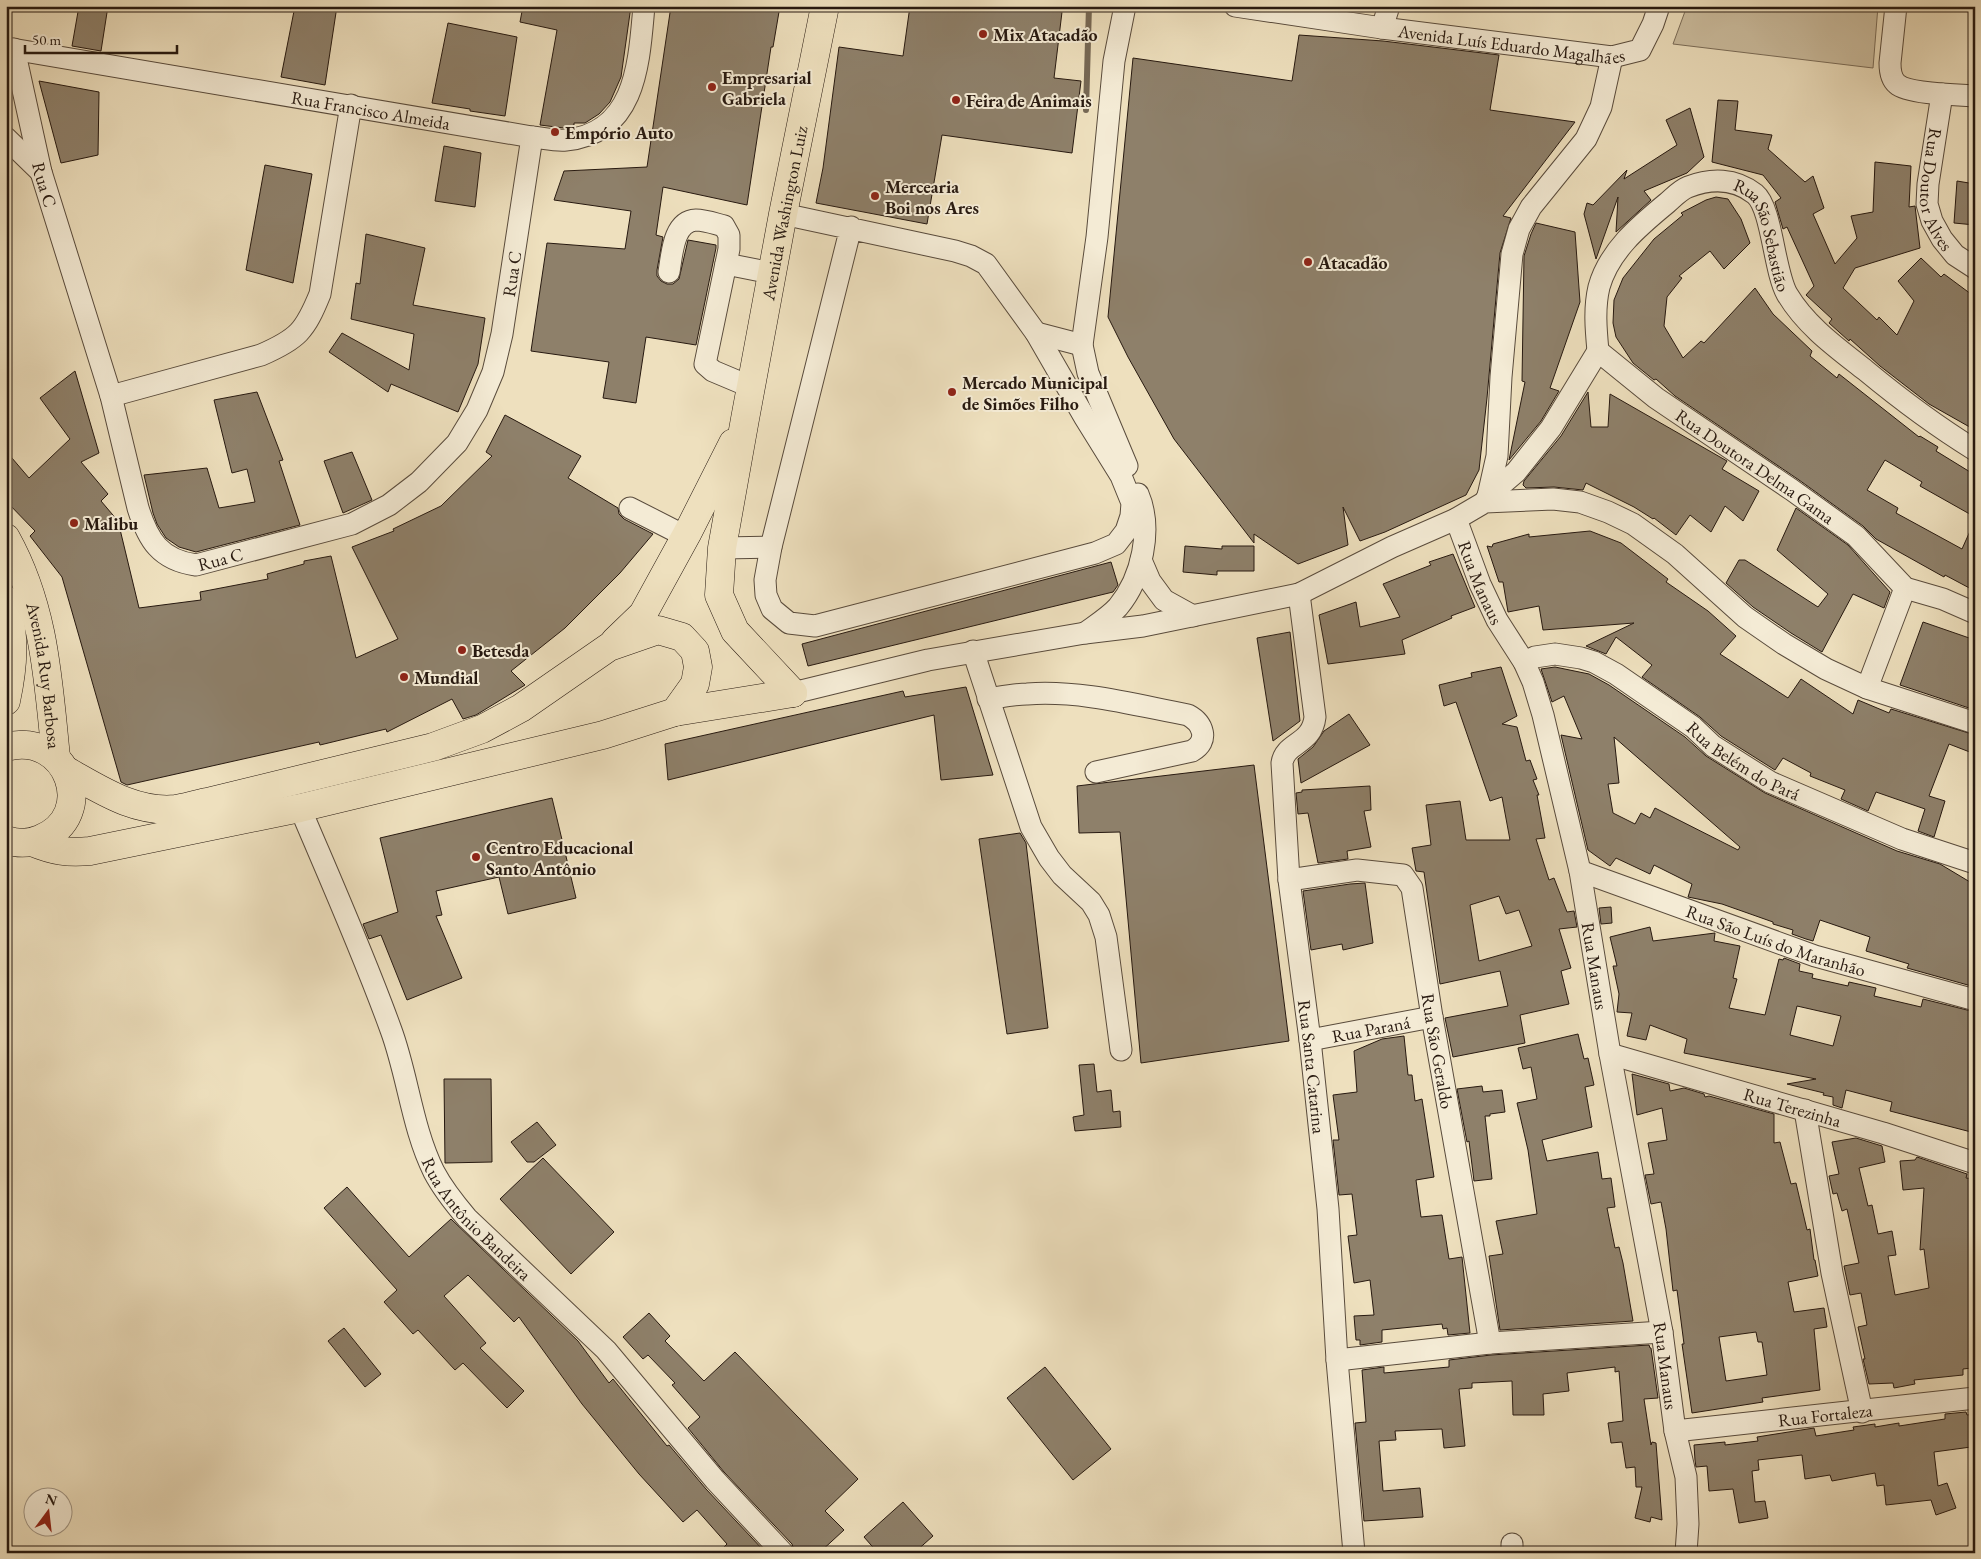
<svg xmlns="http://www.w3.org/2000/svg" width="1981" height="1559" viewBox="0 0 1981 1559" font-family="'EB Garamond',serif">
<style>
.green{fill:#ccbea0;stroke:#7a6c58}
.lines{fill:none;stroke-linecap:round;stroke-linejoin:round}
.stream{stroke:#766855;stroke-width:6}
.building{fill:#8e806a;stroke:#271910;fill-rule:evenodd}
.minor-casing{stroke:#594b3c;stroke-width:23}
.major-casing{stroke:#271910;stroke-width:29}
.minor{stroke:#f4ebd5;stroke-width:21}
.major{stroke:#eee0be;stroke-width:28}
.poi-dot{fill:#8f2418;stroke:#f4ebd5;stroke-width:2}
.labels{text-anchor:middle;dominant-baseline:central;stroke-width:4;stroke-linejoin:round;paint-order:stroke}
.poi-label{font-size:18px;font-weight:bold;fill:#271910;stroke:#f4ebd5;text-anchor:start}
.street-label{font-size:18px;fill:#271910;stroke:#f4ebd5}
</style>
<rect width="100%" height="100%" fill="#eee0be"/>
<filter id="stains"><feTurbulence type="fractalNoise" baseFrequency=".004" numOctaves="4"/><feColorMatrix values="0 0 0 0 .2 0 0 0 0 .09 0 0 0 0 .02 0 0 0 .5 -.17"/></filter>
<radialGradient id="worn" r=".72"><stop offset=".6" stop-color="#630" stop-opacity="0"/><stop offset="1" stop-color="#630" stop-opacity=".3"/></radialGradient>
<!-- green -->
<polygon class="green" points="1687,6 1878,6 1873,68 1673,44"/>
<g class="lines">
<!-- stream -->
<polyline class="stream" points="1086,110 1089,6"/>
</g>
<!-- building -->
<g class="building">
<polygon points="79,6 108,6 101,51 72,46"/>
<polygon points="295,6 337,6 325,85 281,77"/>
<polygon points="523,6 631,6 621,77 610,102 599,114 585,123 574,123 574,125 564,128 540,125 557,30 520,22"/>
<polygon points="671,6 780,6 773,47 771,47 747,205 663,187 656,235 663,237 657,270 657,276 661,281 667,284 673,284 679,279 688,240 716,245 716,248 696,345 646,337 636,403 603,398 609,362 531,351 547,243 625,249 631,211 554,200 564,171 647,167"/>
<polygon points="910,6 1029,6 1062,12 1054,78 1081,81 1072,153 942,135 927,224 816,203 823,168 839,47 903,56"/>
<polygon points="448,23 517,37 505,116 470,111 470,109 432,103"/>
<polygon points="1299,35 1383,41 1499,55 1490,110 1575,122 1503,216 1511,218 1500,253 1487,398 1479,470 1466,495 1385,532 1360,541 1343,507 1348,545 1298,564 1254,534 1254,543 1174,439 1128,357 1108,317 1133,58 1292,81"/>
<polygon points="39,81 99,92 98,155 61,163"/>
<polygon points="1718,100 1738,101 1735,130 1772,135 1768,149 1805,182 1813,176 1824,208 1813,214 1835,264 1857,238 1851,216 1873,212 1875,162 1911,166 1909,207 1915,206 1920,248 1855,268 1843,288 1877,320 1879,317 1897,335 1914,301 1898,281 1921,258 1941,277 1944,274 1975,297 1975,430 1929,404 1880,366 1850,339 1849,341 1829,323 1832,319 1806,295 1814,286 1787,227 1783,229 1775,202 1781,198 1763,175 1712,162"/>
<polygon points="1690,108 1704,157 1687,173 1644,191 1651,200 1616,232 1618,197 1596,259 1584,214 1587,203 1593,205 1627,170 1624,179 1677,145 1666,120"/>
<polygon points="444,146 481,153 475,207 435,201"/>
<polygon points="265,165 312,174 293,283 246,270"/>
<polygon points="1957,181 1975,184 1975,225 1954,223"/>
<polygon points="1716,197 1728,199 1741,219 1750,243 1724,269 1710,251 1679,276 1682,278 1667,297 1664,326 1683,358 1701,341 1704,343 1755,288 1773,314 1812,351 1810,356 1837,378 1839,374 1919,437 1920,436 1938,447 1936,451 1975,475 1975,517 1920,486 1922,482 1885,460 1867,490 1898,508 1896,513 1962,549 1975,520 1975,591 1945,575 1944,577 1876,539 1863,526 1799,480 1675,396 1656,379 1654,380 1633,363 1616,337 1613,323 1614,300 1623,278 1654,239 1683,215 1681,213 1706,200"/>
<polygon points="1536,223 1575,232 1580,302 1550,388 1559,391 1541,421 1509,460 1525,382 1522,381 1524,256 1531,234"/>
<polygon points="366,234 425,248 413,305 485,318 478,364 458,412 391,384 388,392 329,352 342,333 409,370 414,334 351,319 356,283 360,284"/>
<polygon points="75,371 99,453 81,462 108,494 101,501 118,521 139,608 201,600 200,592 268,579 267,574 304,564 304,561 331,556 356,658 398,639 352,547 394,531 393,529 441,506 492,456 486,452 505,415 581,456 568,478 618,508 619,514 624,519 653,534 620,573 565,628 511,671 525,685 476,715 463,719 452,699 387,732 386,729 320,745 319,742 127,785 121,782 62,577 30,536 35,531 6,501 6,451 29,478 70,439 40,398"/>
<polygon points="257,392 283,460 279,461 300,525 196,552 179,547 166,538 157,524 153,513 144,475 207,468 219,508 255,502 247,469 232,473 214,400"/>
<polygon points="1588,392 1591,427 1608,427 1610,394 1727,461 1722,469 1759,491 1743,521 1725,506 1711,532 1690,515 1676,535 1654,518 1653,519 1634,507 1586,483 1583,490 1554,487 1526,488 1523,485 1524,481 1561,436"/>
<polygon points="352,452 372,500 343,513 324,461"/>
<polygon points="1796,508 1848,545 1890,592 1884,608 1853,594 1822,652 1791,633 1753,607 1726,583 1739,560 1745,560 1818,607 1828,594 1777,550"/>
<polygon points="1590,531 1621,543 1668,579 1666,582 1708,611 1736,636 1720,654 1788,698 1801,679 1853,714 1858,700 1889,713 1891,709 1975,735 1975,754 1949,744 1929,796 1945,801 1934,837 1918,831 1925,809 1876,792 1868,811 1841,799 1845,790 1810,776 1811,773 1783,758 1775,770 1721,736 1700,717 1642,677 1652,665 1616,637 1606,654 1586,646 1634,623 1543,630 1539,606 1508,612 1503,582 1499,582 1487,546 1492,547 1493,544 1529,534 1529,537"/>
<polygon points="1185,546 1222,549 1222,546 1254,546 1254,571 1217,571 1217,575 1183,572"/>
<polygon points="1453,554 1475,607 1451,616 1452,618 1402,640 1405,654 1328,664 1319,615 1356,602 1360,627 1400,617 1383,584 1431,565 1429,562"/>
<polygon points="1111,562 1118,585 1113,592 808,666 802,644"/>
<polygon points="1923,622 1975,640 1975,710 1900,685"/>
<polygon points="1290,632 1300,721 1273,741 1257,638"/>
<path d="M1501 667 1517 716 1502 724 1517 727 1526 761 1530 760 1537 779 1533 780 1539 795H1537L1545 838 1536 839 1549 880 1554 878 1567 912 1574 911 1577 927 1559 929 1571 968 1561 971 1569 1004 1520 1015 1525 1043 1453 1057 1445 1018 1508 1006 1500 971 1440 984 1424 872 1416 871 1412 848 1431 845 1426 805 1460 801 1466 840H1510L1502 797 1490 801 1456 702 1444 706 1439 685 1472 677 1471 673ZM1499 896 1506 914 1519 910 1532 946 1479 961 1470 905Z"/>
<path d="M1555 667 1589 674 1609 685 1685 737 1706 756 1765 793 1897 851 1940 864 1975 885V987L1907 968 1909 964 1866 951 1870 937 1820 920 1813 941 1806 939 1792 934 1793 930 1773 924V922L1722 904 1688 897 1692 884 1654 865 1650 874 1616 858 1610 866 1588 850 1561 735 1582 739 1564 696 1552 702 1541 669ZM1614 737 1740 847 1738 850 1655 808 1650 818 1641 813 1635 824 1613 813 1608 784 1619 783Z"/>
<polygon points="966,687 993,775 941,780 934,715 668,780 665,744 903,691 905,697"/>
<polygon points="1349,714 1370,745 1301,783 1298,759 1313,747 1324,731"/>
<polygon points="1254,765 1289,1041 1141,1063 1120,832 1079,833 1077,786"/>
<polygon points="1370,786 1371,810 1364,811 1371,847 1347,851 1348,859 1318,863 1308,813 1298,814 1296,793 1302,792 1302,790"/>
<polygon points="552,798 576,898 508,914 499,877 436,891 442,915 436,916 462,978 407,1000 381,935 369,939 363,924 398,912 380,838"/>
<polygon points="1020,833 1026,843 1048,1028 1007,1034 979,839"/>
<polygon points="1365,883 1373,943 1343,950 1342,944 1311,950 1303,891 1350,884"/>
<polygon points="1611,907 1612,923 1601,924 1599,908"/>
<path d="M1650 927 1653 941 1715 933 1714 941 1740 946 1733 978 1737 979 1729 1008 1765 1015 1779 959 1783 960 1784 958 1800 964 1799 971 1813 974 1812 978 1848 986 1849 982 1876 988 1874 996 1921 1007 1923 999 1975 1012V1133L1890 1111 1892 1102 1846 1090 1842 1108 1833 1105V1097L1823 1095 1824 1093 1787 1084 1816 1079 1684 1053 1687 1039 1650 1025 1646 1040 1627 1036 1632 1013 1617 1012 1619 994 1613 966H1617L1610 937ZM1797 1006 1841 1016 1833 1046 1790 1035Z"/>
<polygon points="1578,1034 1584,1059 1588,1058 1594,1085 1585,1087 1592,1127 1542,1140 1547,1161 1598,1152 1602,1179 1611,1178 1615,1207 1607,1208 1615,1248 1619,1247 1623,1263 1633,1321 1500,1330 1489,1256 1503,1254 1496,1221 1537,1214 1528,1150 1517,1103 1537,1099 1531,1067 1523,1069 1518,1048"/>
<polygon points="1404,1036 1408,1075 1412,1075 1415,1101 1422,1099 1434,1177 1416,1180 1421,1217 1442,1215 1449,1259 1462,1257 1470,1333 1448,1335 1447,1328 1443,1329 1442,1324 1382,1330 1382,1342 1360,1345 1360,1340 1356,1340 1354,1316 1374,1315 1370,1280 1354,1283 1348,1236 1357,1235 1352,1194 1339,1195 1333,1140 1339,1140 1333,1095 1357,1092 1354,1051 1382,1039"/>
<polygon points="1094,1064 1097,1092 1111,1090 1113,1112 1120,1111 1121,1127 1075,1131 1073,1117 1084,1115 1079,1065"/>
<path d="M1632 1074 1669 1084 1670 1091 1684 1088 1704 1094 1705 1097 1709 1096 1774 1114V1143L1780 1142 1791 1184 1796 1183 1807 1230 1810 1229 1814 1260H1815L1818 1276 1788 1282 1794 1312 1824 1308 1827 1327 1814 1329 1820 1390 1762 1398 1763 1402 1692 1413 1682 1344H1684L1677 1290 1673 1291 1666 1229 1661 1202 1651 1204 1645 1175 1654 1174 1648 1143 1667 1140 1662 1108 1637 1115ZM1756 1332 1758 1342H1762L1767 1375 1726 1381 1719 1337Z"/>
<polygon points="444,1079 491,1079 492,1162 445,1163"/>
<polygon points="1482,1086 1483,1092 1502,1090 1505,1112 1490,1114 1490,1116 1485,1116 1492,1179 1474,1181 1469,1141 1467,1142 1457,1089"/>
<polygon points="537,1122 556,1145 534,1162 527,1162 511,1142"/>
<polygon points="1856,1138 1882,1146 1885,1162 1859,1168 1868,1206 1872,1205 1878,1234 1892,1231 1896,1255 1888,1256 1895,1295 1929,1288 1924,1249 1920,1250 1924,1188 1903,1190 1900,1161 1915,1160 1917,1157 1967,1174 1966,1178 1975,1179 1975,1344 1971,1345 1972,1368 1963,1369 1963,1375 1914,1380 1915,1384 1894,1388 1893,1383 1869,1384 1863,1359 1865,1359 1858,1327 1867,1325 1861,1293 1850,1295 1844,1266 1859,1263 1847,1209 1842,1211 1837,1193 1833,1194 1829,1176 1839,1174 1832,1142"/>
<polygon points="543,1158 614,1232 571,1274 500,1199"/>
<polygon points="347,1187 409,1257 451,1219 578,1341 609,1383 613,1379 667,1446 669,1445 706,1489 766,1553 718,1553 727,1544 697,1510 683,1522 639,1474 582,1404 519,1317 514,1322 468,1275 444,1296 486,1343 480,1348 524,1391 507,1408 463,1363 455,1370 418,1330 413,1334 384,1302 397,1290 324,1208"/>
<polygon points="649,1313 670,1336 665,1341 704,1381 735,1352 858,1479 825,1511 844,1530 819,1553 795,1553 792,1544 724,1472 688,1428 700,1417 672,1385 675,1383 648,1355 643,1359 623,1337"/>
<polygon points="344,1328 381,1374 365,1387 328,1341"/>
<polygon points="1649,1345 1650,1348 1651,1348 1658,1398 1644,1399 1651,1445 1652,1442 1656,1443 1662,1520 1651,1517 1650,1522 1635,1518 1642,1487 1636,1487 1635,1467 1626,1468 1622,1442 1611,1443 1608,1423 1623,1421 1619,1371 1615,1372 1615,1367 1567,1373 1569,1391 1543,1394 1544,1415 1513,1415 1512,1381 1472,1383 1472,1388 1459,1389 1465,1446 1444,1448 1442,1429 1395,1431 1396,1440 1379,1441 1383,1491 1420,1488 1423,1517 1364,1521 1355,1423 1366,1422 1362,1370 1384,1367 1384,1373 1449,1367 1449,1360 1491,1355"/>
<polygon points="1045,1367 1111,1449 1073,1480 1007,1398"/>
<polygon points="1966,1412 1967,1415 1975,1414 1975,1440 1970,1440 1971,1447 1934,1452 1938,1486 1947,1483 1956,1508 1936,1515 1931,1500 1886,1505 1884,1485 1877,1486 1875,1473 1832,1481 1830,1475 1805,1479 1802,1455 1758,1460 1759,1470 1752,1471 1755,1502 1765,1501 1768,1518 1739,1523 1733,1489 1709,1491 1707,1466 1696,1467 1695,1460 1694,1445 1725,1442 1725,1445 1758,1441 1757,1437 1814,1428 1816,1436 1854,1430 1853,1427 1875,1424 1875,1427 1899,1423 1899,1426 1945,1419 1945,1414"/>
<polygon points="903,1502 933,1536 914,1553 878,1553 864,1537"/>
</g>
<g class="lines">
<!-- minor casing -->
<g class="minor-casing">
<g id="minor">
<polyline points="1125,6 1114,61 1097,237 1082,345 1088,373 1127,466"/>
<path id="s1" d="M1235 6 1382 28 1612 57 1640 50 1653 24 1659 6"/>
<path d="M1896 6 1890 63C1890 70 1891 79 1897 84 1908 94 1959 95 1975 96"/>
<polyline points="1382,28 1389,6"/>
<path id="s2" d="M6 48 532 137C543 138 555 141 566 140 637 133 639 61 644 6"/>
<path id="s3" d="M14 49 41 172 111 396 138 508C148 540 160 560 196 565L352 524 389 505 419 482 457 443 477 410 493 372 502 334 532 137"/>
<path id="s4" d="M1942 94 1928 184 1927 204 1932 221 1942 239 1955 255 1975 268"/>
<polyline points="6,138 41,172"/>
<polyline points="783,214 955,251 971,256 986,264 1036,333 1085,418 1121,476 1132,503 1131,516 1126,531 1116,544 1095,553 815,626 789,623 772,609 766,595 765,580 771,547 851,227"/>
<polyline points="726,264 772,273"/>
<path d="M669 272C672 255 673 221 696 220 705 220 716 224 724 226L729 235V249L705 364 713 371 751 387"/>
<polyline points="1036,333 1082,345"/>
<path id="s5" d="M1598 351C1596 330 1594 308 1599 287 1609 251 1639 226 1667 203 1673 198 1680 190 1688 187 1711 178 1735 178 1755 194 1772 208 1774 271 1787 294 1806 326 1837 348 1865 370 1900 399 1936 426 1975 450"/>
<path id="s6" d="M1598 351 1656 398 1792 490 1856 536 1905 588 1943 599 1975 613"/>
<path d="M111 396 261 355C298 339 305 331 320 294L351 105"/>
<polyline points="1488,496 1497,456 1501,377 1512,254 1519,229 1531,207 1586,139 1601,107 1612,57"/>
<polyline points="1486,500 1488,496 1516,472 1551,428 1598,351"/>
<polyline points="630,508 685,536"/>
<path id="s7" d="M1456 519 1480 584 1497 620 1524 662 1533 682 1543 715 1580 871 1610 1054 1662 1332 1675 1431 1686 1477 1688 1524 1686 1553"/>
<polyline points="722,548 771,547"/>
<polyline points="1141,560 1150,581 1164,600 1193,616"/>
<path id="s8" d="M1299 594 1315 717C1312 745 1285 742 1282 763L1289 880 1310 1040 1328 1209 1337 1360 1354 1553"/>
<path d="M1085 633C1096 625 1109 617 1118 607 1142 578 1153 529 1138 494"/>
<polyline points="973,651 1031,827 1049,858 1062,875 1091,902 1099,915 1106,937 1121,1050"/>
<path id="s9" d="M1524 662 1535 657 1555 654 1581 658 1594 662 1616 674 1693 727 1713 746 1770 782 1902 839 1975 863"/>
<polyline points="1867,688 1905,588"/>
<polyline points="793,693 928,660 1085,633 1143,626 1299,594 1392,547 1456,519 1485,502 1553,499 1580,502 1608,512 1633,524 1675,554 1745,617 1784,644 1826,669 1867,688 1975,723"/>
<path d="M988 699C1001 697 1014 694 1027 694 1081 690 1135 705 1188 715 1203 723 1210 741 1192 751L1096 772"/>
<path id="s10" d="M300 808C331 881 364 955 391 1030 408 1076 412 1128 434 1172 443 1189 455 1204 467 1218L606 1350 715 1480 783 1553"/>
<path id="s11" d="M1580 871 1815 956 1975 1000"/>
<path id="s12" d="M1289 880 1357 870 1403 875 1412 888 1432 1017 1490 1343"/>
<path id="s13" d="M1310 1040 1432 1017"/>
<path id="s14" d="M1610 1054 1883 1133 1975 1163"/>
<polyline points="1805,1110 1832,1273 1862,1412"/>
<polyline points="1337,1360 1490,1343 1662,1332"/>
<path id="s15" d="M1675 1431 1975 1398"/>
<polyline points="1512,1553 1512,1544"/>
</g>
</g>
<!-- major casing -->
<g class="major-casing">
<g id="major">
<path id="s16" d="M6 538C45 608 48 680 56 757"/>
<path d="M6 600C15 637 14 664 6 701"/>
<polyline points="615,641 643,614 688,532 733,443"/>
<path id="s17" d="M793 693 735 631 719 595 722 548 745 419 783 214 825 6"/>
<path d="M6 747C68 730 99 816 40 839 29 844 18 844 6 840"/>
<path d="M67 771C101 790 135 813 176 809 186 807 197 804 207 802L433 747 482 729 521 708 609 647 658 630 682 637 695 651 698 667 695 684 675 712"/>
<path d="M32 842C54 851 67 853 90 851L300 808 603 735 675 712 793 693"/>
</g>
</g>
<!-- minor -->
<use href="#minor" class="minor"/>
<!-- major -->
<use href="#major" class="major"/>
</g>
<!-- markers -->
<g class="poi-dot">
<circle cx="983" cy="34" r="5"/>
<circle cx="712" cy="87" r="5"/>
<circle cx="956" cy="100" r="5"/>
<circle cx="555" cy="132" r="5"/>
<circle cx="875" cy="196" r="5"/>
<circle cx="1308" cy="262" r="5"/>
<circle cx="952" cy="392" r="5"/>
<circle cx="74" cy="523" r="5"/>
<circle cx="462" cy="650" r="5"/>
<circle cx="404" cy="677" r="5"/>
<circle cx="476" cy="857" r="5"/>
</g>
<g class="labels">
<!-- poi labels -->
<g class="poi-label">
<text x="993" y="34">Mix Atacadão</text>
<text x="722" y="77">Empresarial<tspan x="722" dy="21">Gabriela</tspan></text>
<text x="966" y="100">Feira de Animais</text>
<text x="565" y="132">Empório Auto</text>
<text x="885" y="186">Mercearia<tspan x="885" dy="21">Boi nos Ares</tspan></text>
<text x="1318" y="262">Atacadão</text>
<text x="962" y="382">Mercado Municipal<tspan x="962" dy="21">de Simões Filho</tspan></text>
<text x="84" y="523">Malibu</text>
<text x="472" y="650">Betesda</text>
<text x="414" y="677">Mundial</text>
<text x="486" y="847">Centro Educacional<tspan x="486" dy="21">Santo Antônio</tspan></text>
</g>
<!-- street labels -->
<g class="street-label">
<text stroke="none"><textPath href="#s1" startOffset="279">Avenida Luís Eduardo Magalhães</textPath></text>
<text stroke="none"><textPath href="#s2" startOffset="370">Rua Francisco Almeida</textPath></text>
<text stroke="none"><textPath href="#s3" startOffset="139">Rua C</textPath></text>
<text stroke="none"><textPath href="#s4" startOffset="98">Rua Doutor Alves</textPath></text>
<text stroke="none"><textPath href="#s17" startOffset="512">Avenida Washington Luiz</textPath></text>
<text stroke="none"><textPath href="#s5" startOffset="311">Rua São Sebastião</textPath></text>
<text stroke="none"><textPath href="#s3" startOffset="1038">Rua C</textPath></text>
<text stroke="none"><textPath href="#s6" startOffset="195">Rua Doutora Delma Gama</textPath></text>
<text stroke="none"><textPath href="#s3" startOffset="588">Rua C</textPath></text>
<text stroke="none"><textPath href="#s7" startOffset="68">Rua Manaus</textPath></text>
<text stroke="none"><textPath href="#s16" startOffset="144">Avenida Ruy Barbosa</textPath></text>
<text stroke="none"><textPath href="#s9" startOffset="252">Rua Belém do Pará</textPath></text>
<text stroke="none"><textPath href="#s11" startOffset="208">Rua São Luís do Maranhão</textPath></text>
<text stroke="none"><textPath href="#s7" startOffset="472">Rua Manaus</textPath></text>
<text stroke="none"><textPath href="#s13" startOffset="62">Rua Paraná</textPath></text>
<text stroke="none"><textPath href="#s12" startOffset="296">Rua São Geraldo</textPath></text>
<text stroke="none"><textPath href="#s8" startOffset="488">Rua Santa Catarina</textPath></text>
<text stroke="none"><textPath href="#s14" startOffset="190">Rua Terezinha</textPath></text>
<text stroke="none"><textPath href="#s10" startOffset="452">Rua Antônio Bandeira</textPath></text>
<text stroke="none"><textPath href="#s7" startOffset="878">Rua Manaus</textPath></text>
<text stroke="none"><textPath href="#s15" startOffset="151">Rua Fortaleza</textPath></text>
</g>
</g>
<!-- margin -->
<rect width="1981" height="1559" fill="none" stroke="#eee0be" stroke-width="25"/>
<rect x="8" y="8" width="1966" height="1544" fill="none" stroke="#271910" stroke-width="2.5"/>
<rect x="12" y="12" width="1956" height="1534" fill="none" stroke="#271910"/>
<!-- north arrow -->
<g transform="translate(48 1512) rotate(15)"><circle r="24" fill="#f4ebd5" stroke="#a29786"/>
<path d="M0-4L9 19L0 12L-9 19Z" fill="#8f2418"/>
<text y="-8" font-size="14" font-weight="bold" text-anchor="middle" fill="#271910">N</text>
</g>
<!-- scale -->
<path d="M25 45v8h152v-8" fill="none" stroke="#271910" stroke-width="2.5"/>
<text x="32" y="45" font-size="15" fill="#271910" stroke="#f4ebd5" stroke-width="4" paint-order="stroke">50 m</text>
<rect width="100%" height="100%" filter="url(#stains)"/>
<rect width="100%" height="100%" fill="url(#worn)"/>
</svg>
